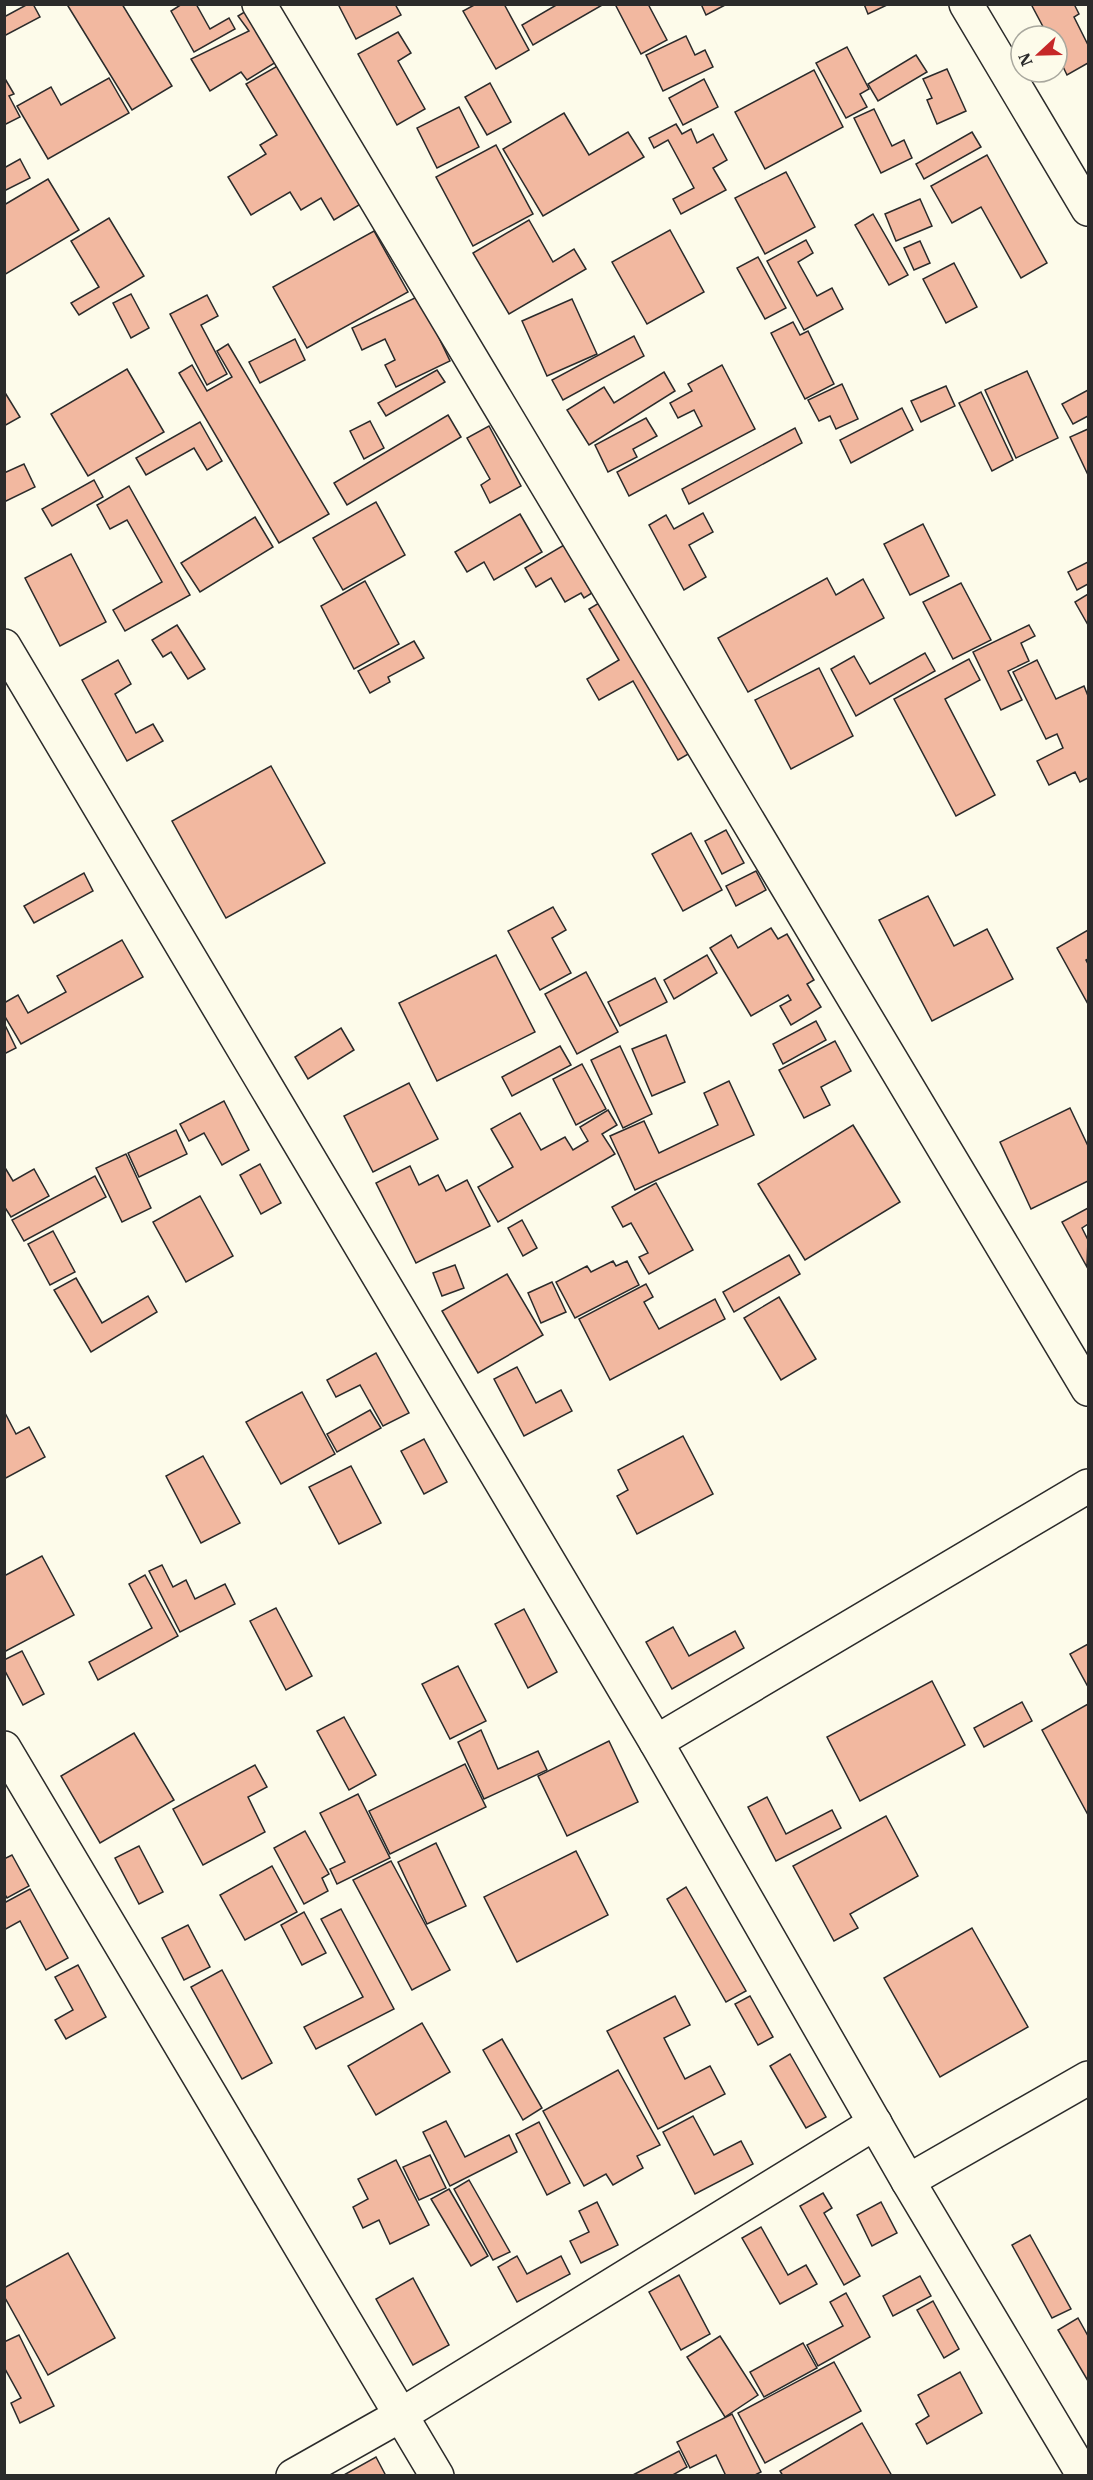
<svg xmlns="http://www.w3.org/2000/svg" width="1093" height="2480" viewBox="0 0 1093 2480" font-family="'IBM Plex Serif',serif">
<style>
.building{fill:#f2b8a0;stroke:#2b2b2b;stroke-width:1.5}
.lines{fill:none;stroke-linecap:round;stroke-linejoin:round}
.minor-casing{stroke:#2b2b2b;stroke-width:36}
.minor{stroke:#fdfbea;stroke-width:33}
</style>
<rect width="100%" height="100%" fill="#fdfbea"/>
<!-- building -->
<g class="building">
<polygon points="28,4 33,4 40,17 4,36 4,17"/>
<polygon points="70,4 122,4 172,86 132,110 68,6"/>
<polygon points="182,4 196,4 210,29 229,18 235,29 194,52 171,11"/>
<polygon points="338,4 395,4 401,15 356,39"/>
<polygon points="476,4 504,4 529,50 496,69 463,11"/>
<polygon points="558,4 604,4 533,45 522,25"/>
<polygon points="615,4 648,4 667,40 641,54"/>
<polygon points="701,4 727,4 706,15"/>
<polygon points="864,4 889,4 868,14"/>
<polygon points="1031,4 1074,4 1079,14 1074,17 1088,45 1088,63 1067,75 1057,54 1057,36 1048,36"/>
<polygon points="251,8 281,59 247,80 241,72 210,91 191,59 249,31 238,16"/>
<polygon points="398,32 411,53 398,61 425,109 397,125 358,54"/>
<polygon points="686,36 695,55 705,50 713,67 663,91 646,55"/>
<polygon points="847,47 869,89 860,94 867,107 846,118 816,63"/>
<polygon points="916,55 927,72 878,101 868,84"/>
<polygon points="281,64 364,202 334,220 321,198 301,210 290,192 251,215 228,177 266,154 260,145 277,135 246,84"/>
<polygon points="947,69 966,111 937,124 927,100 932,98 923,79"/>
<polygon points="814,70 843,127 765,169 735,112"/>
<polygon points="4,77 14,94 9,96 20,117 4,125"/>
<polygon points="109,78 129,113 48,159 17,106 51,87 61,105"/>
<polygon points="704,79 718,107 683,125 669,98"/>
<polygon points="490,83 511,122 487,135 465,97"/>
<polygon points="459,107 479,147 437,168 417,128"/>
<polygon points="874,109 892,146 904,140 912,158 881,173 854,118"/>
<polygon points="564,113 589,155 628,132 644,157 543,216 503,149"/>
<polygon points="676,124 682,134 691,129 697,143 713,134 727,160 713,168 726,190 681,214 673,199 694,188 668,140 654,148 649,138"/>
<polygon points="972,132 981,147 924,179 916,164"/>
<polygon points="496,145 533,214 473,246 436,177"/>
<polygon points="987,155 1047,263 1021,278 981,207 952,223 931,186"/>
<polygon points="20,159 30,178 4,191 4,168"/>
<polygon points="786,172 815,227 765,254 735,198"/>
<polygon points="48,179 79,230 4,275 4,205"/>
<polygon points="920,199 932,226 896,241 885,214"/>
<polygon points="873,214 908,275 889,285 855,225"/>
<polygon points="109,218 144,276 79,315 71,303 99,287 71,241"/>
<polygon points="529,220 553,262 574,249 586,269 509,314 473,253"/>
<polygon points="670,230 704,292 647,324 612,262"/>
<polygon points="374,231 408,292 307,348 273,287"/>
<polygon points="806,240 813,253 798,262 817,296 832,288 843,309 804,330 767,261"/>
<polygon points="920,241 930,263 914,270 904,248"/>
<polygon points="758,257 786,308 765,319 737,268"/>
<polygon points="954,263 977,307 946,323 923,279"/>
<polygon points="131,294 149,328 131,338 113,303"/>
<polygon points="207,295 218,316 201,325 227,374 207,385 170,314"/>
<polygon points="419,296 450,361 396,387 385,365 395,360 385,339 362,350 352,328"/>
<polygon points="572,299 597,354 547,376 522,321"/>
<polygon points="793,322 800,335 808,331 834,384 805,399 771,333"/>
<polygon points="634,336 644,356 563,400 552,380"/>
<polygon points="295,339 305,360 260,383 249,362"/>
<polygon points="228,344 329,514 279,543 179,373 192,365 207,391 232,377 217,351"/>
<polygon points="722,365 755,429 629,496 617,472 702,426 694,410 678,418 670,403 692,391 688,384"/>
<polygon points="127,369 164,432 88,476 51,414"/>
<polygon points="437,370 445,382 386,416 378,403"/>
<polygon points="1027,371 1058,438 1016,458 985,390"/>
<polygon points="664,372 675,391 589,445 567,410 604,387 614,403"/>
<polygon points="842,384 858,419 836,429 830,416 819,421 808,400"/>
<polygon points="946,386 955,406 921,422 911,401"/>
<polygon points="1088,390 1088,416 1073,424 1062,404"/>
<polygon points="4,391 20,417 4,426"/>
<polygon points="981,392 1013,460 992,471 959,403"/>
<polygon points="902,408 913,430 851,463 840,440"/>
<polygon points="448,415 461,437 347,505 334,483"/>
<polygon points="646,418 657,436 633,449 637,457 608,472 595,445"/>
<polygon points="370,421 384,448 364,459 350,431"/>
<polygon points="200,422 222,461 207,470 194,448 146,475 136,458"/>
<polygon points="489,426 521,486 490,503 481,485 490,479 467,438"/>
<polygon points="795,428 802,443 689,504 682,489"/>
<polygon points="1088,429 1088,475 1070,437"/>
<polygon points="24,464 35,487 4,502 4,473"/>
<polygon points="94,480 103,497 52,526 42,509"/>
<polygon points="129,486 190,595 125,631 113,610 162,582 127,520 110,529 97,505"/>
<polygon points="376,502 405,555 343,590 313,538"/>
<polygon points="703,513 713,532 689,545 706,577 684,590 649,525 666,515 674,529"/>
<polygon points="520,514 542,552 494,580 484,562 467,572 455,552"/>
<polygon points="255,517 273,547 200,592 181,563"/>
<polygon points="923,524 949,576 910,595 884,544"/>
<polygon points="564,545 592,593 584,598 581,593 565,602 551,578 536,587 525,568"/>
<polygon points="71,554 106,622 60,646 25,578"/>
<polygon points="1088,562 1088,584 1077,590 1068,572"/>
<polygon points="827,578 836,595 863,579 884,618 748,692 718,638"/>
<polygon points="365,581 399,644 354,669 321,606"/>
<polygon points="961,583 991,640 953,659 923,602"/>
<polygon points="1088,594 1088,625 1075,602"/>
<polygon points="609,597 697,749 678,760 633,681 599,700 587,679 619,660 589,609"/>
<polygon points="177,625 205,669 188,679 171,652 163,657 152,640"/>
<polygon points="1029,625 1035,636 1021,643 1029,661 1008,671 1022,700 1001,710 973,652"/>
<polygon points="414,641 424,658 388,677 390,682 370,693 358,671"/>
<polygon points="925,653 935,671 856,716 831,669 854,656 870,684"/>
<polygon points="969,659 980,680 945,699 995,795 956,816 894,699"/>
<polygon points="118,660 131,684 115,694 136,733 153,724 163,741 127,761 82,680"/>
<polygon points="1037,660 1056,699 1084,686 1088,696 1088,778 1080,782 1075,772 1049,785 1037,761 1063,748 1057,734 1046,739 1013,672"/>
<polygon points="819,668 853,736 791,769 755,700"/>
<polygon points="271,766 325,863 226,918 172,821"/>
<polygon points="726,830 744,863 722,874 705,841"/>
<polygon points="691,833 722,890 683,911 652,854"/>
<polygon points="756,871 766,890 736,906 726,886"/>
<polygon points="84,873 93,891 34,923 24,906"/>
<polygon points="928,896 954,946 987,929 1013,979 932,1021 879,920"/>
<polygon points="553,907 566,930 552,938 571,973 540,990 508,931"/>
<polygon points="771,928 778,939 787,934 814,980 807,984 821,1007 791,1025 780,1006 791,1000 788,995 751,1016 710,948 731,935 738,948"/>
<polygon points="1088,930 1088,959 1086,960 1088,964 1088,1004 1057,948"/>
<polygon points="122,940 143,977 21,1044 4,1015 4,1003 18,995 28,1013 66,992 57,976"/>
<polygon points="496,955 535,1032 437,1081 399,1003"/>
<polygon points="707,955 717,973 674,999 664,980"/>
<polygon points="586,972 618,1032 577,1054 545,994"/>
<polygon points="655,978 667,1002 620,1026 608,1002"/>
<polygon points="816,1021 826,1040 783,1064 773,1044"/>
<polygon points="4,1023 16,1048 4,1054"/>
<polygon points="341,1028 354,1050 308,1079 295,1057"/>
<polygon points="666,1035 685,1082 652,1096 632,1049"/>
<polygon points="835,1041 851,1071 821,1087 830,1105 804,1118 779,1070"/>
<polygon points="560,1046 571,1065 512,1096 502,1077"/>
<polygon points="620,1046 652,1114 623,1128 591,1060"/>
<polygon points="582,1064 606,1109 576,1125 553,1079"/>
<polygon points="729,1081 754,1135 635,1190 610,1136 644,1121 659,1153 718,1125 704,1093"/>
<polygon points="409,1083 438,1139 373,1172 344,1116"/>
<polygon points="224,1101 249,1150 222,1165 204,1133 189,1141 180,1124"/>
<polygon points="1070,1108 1088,1146 1088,1181 1031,1209 1000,1142"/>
<polygon points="608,1110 617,1125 602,1134 615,1154 498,1222 478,1187 513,1167 491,1129 520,1113 541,1150 565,1137 573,1150 588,1141 580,1127"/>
<polygon points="853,1125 900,1202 805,1260 758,1184"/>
<polygon points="176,1130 187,1154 139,1177 128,1153"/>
<polygon points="126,1154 151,1208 122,1222 96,1168"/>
<polygon points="260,1164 281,1203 261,1214 240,1175"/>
<polygon points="4,1166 13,1181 34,1169 49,1196 11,1217 4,1206"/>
<polygon points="410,1166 419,1185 438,1175 446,1191 467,1180 490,1226 416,1263 376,1183"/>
<polygon points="95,1176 106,1197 24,1241 12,1220"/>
<polygon points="656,1183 693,1250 649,1274 639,1257 648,1253 631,1223 623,1227 612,1207"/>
<polygon points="200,1196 233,1256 186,1282 153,1222"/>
<polygon points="1088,1208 1088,1224 1082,1228 1088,1240 1087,1267 1062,1222"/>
<polygon points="522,1220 537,1248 523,1256 508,1228"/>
<polygon points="53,1231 75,1272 50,1285 28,1244"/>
<polygon points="789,1255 800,1274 734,1312 723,1292"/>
<polygon points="613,1261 616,1266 627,1261 639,1285 575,1318 556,1282 587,1266 591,1272"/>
<polygon points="455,1265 464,1288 442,1296 433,1273"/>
<polygon points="507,1274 543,1335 478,1373 442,1311"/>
<polygon points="76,1278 102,1323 148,1296 157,1312 91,1352 54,1290"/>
<polygon points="552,1282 566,1312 541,1323 528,1293"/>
<polygon points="646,1284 653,1297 644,1302 659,1329 715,1299 725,1319 610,1380 579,1319"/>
<polygon points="779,1297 816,1359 781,1380 744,1318"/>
<polygon points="376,1353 409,1413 383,1426 360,1385 336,1397 327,1380"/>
<polygon points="517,1367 536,1403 561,1390 572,1411 524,1436 494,1379"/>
<polygon points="302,1392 335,1454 281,1484 246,1422"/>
<polygon points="370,1410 381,1428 337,1452 327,1434"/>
<polygon points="4,1411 16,1434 29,1427 45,1457 4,1479"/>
<polygon points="683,1436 713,1494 637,1534 617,1496 628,1490 618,1470"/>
<polygon points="424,1439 447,1482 424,1494 401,1451"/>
<polygon points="203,1456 240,1523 201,1543 166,1476"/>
<polygon points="351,1466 381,1523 339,1544 309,1487"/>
<polygon points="42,1556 74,1615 4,1652 4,1576"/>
<polygon points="162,1565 173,1587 186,1580 195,1599 225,1584 235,1604 180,1632 149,1571"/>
<polygon points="145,1575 178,1636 98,1680 89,1662 152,1628 129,1584"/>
<polygon points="276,1608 312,1676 286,1690 250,1621"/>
<polygon points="524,1609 557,1672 528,1688 495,1624"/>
<polygon points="673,1627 689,1656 735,1631 744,1648 672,1689 646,1642"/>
<polygon points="1088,1644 1088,1684 1087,1685 1070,1654"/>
<polygon points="22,1651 44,1694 23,1705 4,1669 4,1660"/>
<polygon points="458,1666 486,1721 450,1739 422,1684"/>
<polygon points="932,1681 965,1745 860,1801 827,1737"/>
<polygon points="1022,1702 1032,1721 984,1747 974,1728"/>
<polygon points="1088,1704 1088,1815 1042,1730"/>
<polygon points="344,1717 376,1775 349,1790 317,1731"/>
<polygon points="481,1730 498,1769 538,1751 547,1770 484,1799 458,1742"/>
<polygon points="134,1733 174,1800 100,1843 61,1776"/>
<polygon points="609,1741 638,1802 567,1836 538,1776"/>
<polygon points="465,1764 486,1807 390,1854 369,1811"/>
<polygon points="255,1765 267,1787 248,1797 265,1832 203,1865 173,1809"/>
<polygon points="358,1794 390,1858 337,1884 330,1869 345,1862 320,1813"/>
<polygon points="767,1797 786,1834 832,1810 841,1828 776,1861 748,1807"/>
<polygon points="886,1816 918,1876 850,1914 858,1928 834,1941 793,1866"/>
<polygon points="305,1831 329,1874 322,1878 328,1891 304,1904 274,1848"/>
<polygon points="436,1843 466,1906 427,1924 398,1862"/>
<polygon points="139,1846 163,1892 139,1904 115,1858"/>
<polygon points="576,1851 608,1915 517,1962 484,1897"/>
<polygon points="12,1855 29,1886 7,1898 4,1893 4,1859"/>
<polygon points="391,1861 450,1970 412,1990 353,1880"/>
<polygon points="272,1866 297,1912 245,1940 220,1895"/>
<polygon points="686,1887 746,1991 726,2002 667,1899"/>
<polygon points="30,1889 68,1958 46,1970 20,1921 4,1930 4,1903"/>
<polygon points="341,1909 394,2009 316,2049 304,2027 363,1997 321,1919"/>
<polygon points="304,1912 326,1953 302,1965 281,1925"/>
<polygon points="188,1925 210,1967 184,1980 162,1938"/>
<polygon points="972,1928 1028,2027 940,2077 884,1978"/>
<polygon points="78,1965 106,2017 66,2039 55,2020 73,2010 55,1977"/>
<polygon points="222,1970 272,2063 242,2079 191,1987"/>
<polygon points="675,1996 690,2025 664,2038 685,2079 710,2066 725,2094 658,2129 607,2031"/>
<polygon points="750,1996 773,2037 758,2045 735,2004"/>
<polygon points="422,2023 450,2072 376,2115 348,2066"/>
<polygon points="502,2039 542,2108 523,2120 483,2050"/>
<polygon points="790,2054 826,2117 806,2128 770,2066"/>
<polygon points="618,2070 660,2145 637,2156 643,2168 613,2185 606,2174 584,2186 543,2111"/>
<polygon points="693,2116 714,2155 741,2141 753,2164 695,2194 663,2132"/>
<polygon points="446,2121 465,2157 509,2135 517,2152 450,2186 423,2132"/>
<polygon points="539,2122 570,2183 547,2195 516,2134"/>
<polygon points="430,2155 446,2188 419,2200 403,2167"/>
<polygon points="396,2160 429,2225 390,2244 379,2220 363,2228 353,2207 368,2199 358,2179"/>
<polygon points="469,2180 510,2252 493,2260 454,2189"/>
<polygon points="449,2189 488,2256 471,2266 431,2199"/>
<polygon points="823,2193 832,2208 824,2213 860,2276 844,2285 800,2206"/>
<polygon points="597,2202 618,2245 581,2263 570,2241 589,2232 579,2211"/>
<polygon points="881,2202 897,2233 872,2246 857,2215"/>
<polygon points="761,2227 788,2275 806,2265 817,2284 780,2304 742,2238"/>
<polygon points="1030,2235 1071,2309 1052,2318 1012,2245"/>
<polygon points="68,2253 115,2338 48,2375 4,2296 4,2288"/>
<polygon points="517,2256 527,2274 561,2256 570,2274 517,2302 498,2267"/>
<polygon points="679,2275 710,2334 681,2350 649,2292"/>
<polygon points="920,2276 931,2296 893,2316 883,2296"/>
<polygon points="413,2278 449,2345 413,2365 376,2299"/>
<polygon points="846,2293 870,2337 818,2366 807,2345 843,2326 830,2302"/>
<polygon points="933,2301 959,2349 944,2358 917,2310"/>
<polygon points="1078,2318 1088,2336 1088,2381 1058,2330"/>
<polygon points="19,2335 54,2406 20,2423 11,2403 21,2398 4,2367 4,2342"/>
<polygon points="720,2336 758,2395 725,2417 687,2357"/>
<polygon points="803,2343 817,2368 764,2397 750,2372"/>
<polygon points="834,2362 861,2411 765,2463 738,2413"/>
<polygon points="960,2372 982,2413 927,2444 916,2424 929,2416 918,2395"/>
<polygon points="732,2414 761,2472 753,2476 726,2476 716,2455 690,2468 677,2442"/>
<polygon points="862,2423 892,2476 783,2476 780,2471"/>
<polygon points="679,2451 687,2467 671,2476 631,2476"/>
<polygon points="376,2457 386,2476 342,2476"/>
</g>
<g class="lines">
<!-- minor casing -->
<g class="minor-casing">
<g id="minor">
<polyline points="259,4 1088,1389"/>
<polyline points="966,4 1088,209"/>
<polyline points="4,646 656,1742 908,2181 1084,2476"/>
<polyline points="656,1742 1088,1486"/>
<polyline points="4,1748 437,2476"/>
<polyline points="908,2181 1088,2078"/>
<polyline points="293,2476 401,2415 875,2123"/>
</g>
</g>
<!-- minor -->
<use href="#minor" class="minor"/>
</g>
<!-- border -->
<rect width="1093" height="2480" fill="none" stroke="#2b2b2b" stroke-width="12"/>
<!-- north arrow -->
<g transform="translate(1039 54) rotate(248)"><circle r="28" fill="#fdfbea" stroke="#a9a89e" stroke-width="1.5"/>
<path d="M0-4.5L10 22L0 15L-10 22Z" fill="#c62828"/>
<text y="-9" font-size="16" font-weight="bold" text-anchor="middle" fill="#2b2b2b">N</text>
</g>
</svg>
